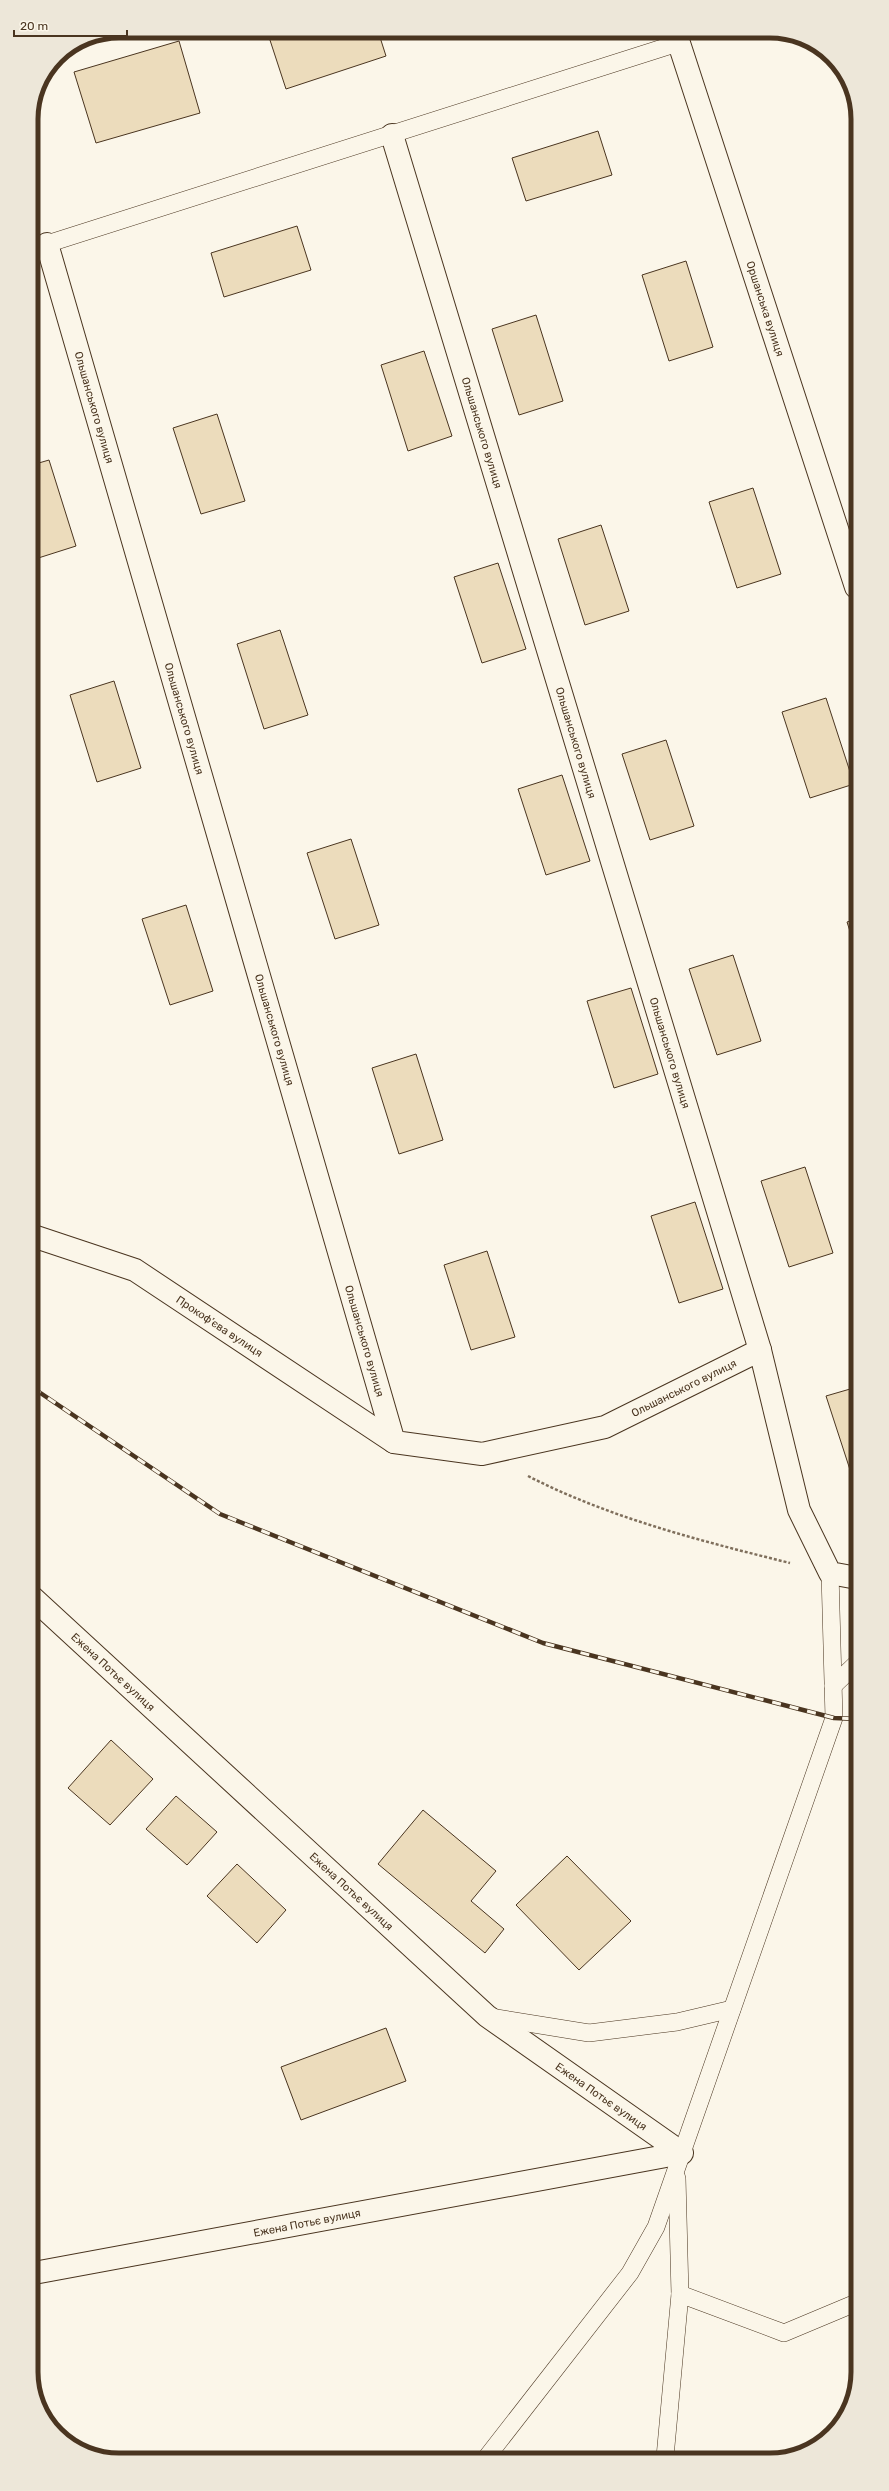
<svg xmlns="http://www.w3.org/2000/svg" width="889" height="2491" viewBox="0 0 889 2491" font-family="Rubik,sans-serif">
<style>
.building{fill:#ecdcbc;stroke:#4a3520}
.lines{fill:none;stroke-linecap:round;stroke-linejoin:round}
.lane-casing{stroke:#4a3520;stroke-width:18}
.street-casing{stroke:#4a3520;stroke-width:24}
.path{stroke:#7f6f5c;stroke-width:2.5;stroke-dasharray:3 2;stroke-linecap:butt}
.lane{stroke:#fbf6e9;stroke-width:17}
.street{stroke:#fbf6e9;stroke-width:22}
.rail-casing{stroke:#4a3520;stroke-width:4.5}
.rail{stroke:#fbf6e9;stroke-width:3;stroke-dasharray:9;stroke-linecap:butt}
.labels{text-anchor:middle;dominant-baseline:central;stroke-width:3;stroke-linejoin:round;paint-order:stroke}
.street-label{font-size:11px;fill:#4a3520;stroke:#fbf6e9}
.rim{fill:none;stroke:#4a3520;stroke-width:5}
</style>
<rect width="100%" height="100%" fill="#fbf6e9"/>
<!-- building -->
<g class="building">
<polygon points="267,31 378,31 386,56 286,89"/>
<polygon points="179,41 200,113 96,143 74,72"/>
<polygon points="598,131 612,175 526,201 512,158"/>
<polygon points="297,226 311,270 224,297 211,253"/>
<polygon points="686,261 713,347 669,361 642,275"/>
<polygon points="536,315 563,401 519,415 492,329"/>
<polygon points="424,351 452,436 408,451 381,365"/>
<polygon points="217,414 245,501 201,514 173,428"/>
<polygon points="49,460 76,546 32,560 32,465"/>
<polygon points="753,488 781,574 737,588 709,502"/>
<polygon points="601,525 629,611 585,625 558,539"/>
<polygon points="498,563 526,649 482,663 454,577"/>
<polygon points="280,630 308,715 264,729 237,644"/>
<polygon points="114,681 141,768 97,782 70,695"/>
<polygon points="826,698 854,784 810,798 782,712"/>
<polygon points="666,740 694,826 650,840 622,754"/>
<polygon points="562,775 590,861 546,875 518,789"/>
<polygon points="351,839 379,925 335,939 307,853"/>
<polygon points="186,905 213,991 170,1005 142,919"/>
<polygon points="856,919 856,950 847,922"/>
<polygon points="733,955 761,1041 717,1055 689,969"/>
<polygon points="631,988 658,1074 614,1088 587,1001"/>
<polygon points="416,1054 443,1140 399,1154 372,1068"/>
<polygon points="805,1167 833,1253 789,1267 761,1181"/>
<polygon points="695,1202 723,1289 679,1303 651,1216"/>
<polygon points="487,1251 515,1337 471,1350 444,1265"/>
<polygon points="857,1387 857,1481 854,1482 826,1396"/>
<polygon points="111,1740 153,1779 110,1825 68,1788"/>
<polygon points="176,1796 217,1832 187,1865 146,1829"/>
<polygon points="423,1810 496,1871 471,1901 504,1929 485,1953 378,1864"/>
<polygon points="567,1856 631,1921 579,1970 516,1905"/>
<polygon points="237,1864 286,1910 257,1943 207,1896"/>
<polygon points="386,2028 406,2081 301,2120 281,2067"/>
</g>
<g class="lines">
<!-- lane casing -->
<g class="lane-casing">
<g id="lane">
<polyline points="31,249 678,43"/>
<polyline points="833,1686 857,1663"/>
<polyline points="490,2017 589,2033 677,2022 732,2009"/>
<polyline points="677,2178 680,2294"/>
<polyline points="665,2457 680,2294 784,2333 858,2302"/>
<polyline points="486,2458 630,2273 656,2227 834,1718 830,1573"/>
</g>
</g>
<!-- street casing -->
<g class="street-casing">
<g id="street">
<path id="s1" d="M675 31 856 587"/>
<path id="s2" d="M392 135 760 1350"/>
<path id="s3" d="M47 244 394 1442 482 1454 605 1427 760 1350 799 1510 830 1573 857 1578"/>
<path id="s4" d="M33 1236 135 1270 394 1442"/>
<path id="s5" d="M33 1598 487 2016 682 2153 34 2273"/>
</g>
</g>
<!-- path -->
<path class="path" d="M528 1476C610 1518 701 1541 790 1563"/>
<!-- lane -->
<use href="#lane" class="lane"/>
<!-- street -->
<use href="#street" class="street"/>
<!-- rail casing -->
<g class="rail-casing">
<polyline id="rail" points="33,1388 220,1514 543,1643 834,1718 857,1719"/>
</g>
<!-- rail -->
<use href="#rail" class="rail"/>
</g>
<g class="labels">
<!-- street labels -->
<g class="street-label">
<text stroke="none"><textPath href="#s1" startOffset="292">Оршанська вулиця</textPath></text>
<text stroke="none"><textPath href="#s3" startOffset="170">Ольшанського вулиця</textPath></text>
<text stroke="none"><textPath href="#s2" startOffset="311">Ольшанського вулиця</textPath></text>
<text stroke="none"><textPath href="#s3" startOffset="494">Ольшанського вулиця</textPath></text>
<text stroke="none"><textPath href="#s2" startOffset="635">Ольшанського вулиця</textPath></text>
<text stroke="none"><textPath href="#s3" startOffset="818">Ольшанського вулиця</textPath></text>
<text stroke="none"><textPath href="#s2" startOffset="959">Ольшанського вулиця</textPath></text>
<text stroke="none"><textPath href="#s4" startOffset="209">Прокоф’єва вулиця</textPath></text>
<text stroke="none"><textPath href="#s3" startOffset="1142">Ольшанського вулиця</textPath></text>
<text stroke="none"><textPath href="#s3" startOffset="1550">Ольшанського вулиця</textPath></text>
<text stroke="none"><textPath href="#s5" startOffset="109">Ежена Потьє вулиця</textPath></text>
<text stroke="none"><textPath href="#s5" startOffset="433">Ежена Потьє вулиця</textPath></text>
<text stroke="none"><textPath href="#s5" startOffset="757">Ежена Потьє вулиця</textPath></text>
<text transform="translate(307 2223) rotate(-11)">Ежена Потьє вулиця</text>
</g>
</g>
<!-- crop -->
<path d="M0 0H889V2491H0ZM119 38H770A81 81 0 0 1 851 119V2372A81 81 0 0 1 770 2453H119A81 81 0 0 1 38 2372V119A81 81 0 0 1 119 38Z" fill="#ede7d9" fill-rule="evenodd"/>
<path class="rim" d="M119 38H770A81 81 0 0 1 851 119V2372A81 81 0 0 1 770 2453H119A81 81 0 0 1 38 2372V119A81 81 0 0 1 119 38Z"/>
<!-- scale -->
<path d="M14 30v6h113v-6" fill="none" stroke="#4a3520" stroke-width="2"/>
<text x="20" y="30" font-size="12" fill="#4a3520" stroke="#fbf6e9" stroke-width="3" paint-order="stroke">20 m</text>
</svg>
